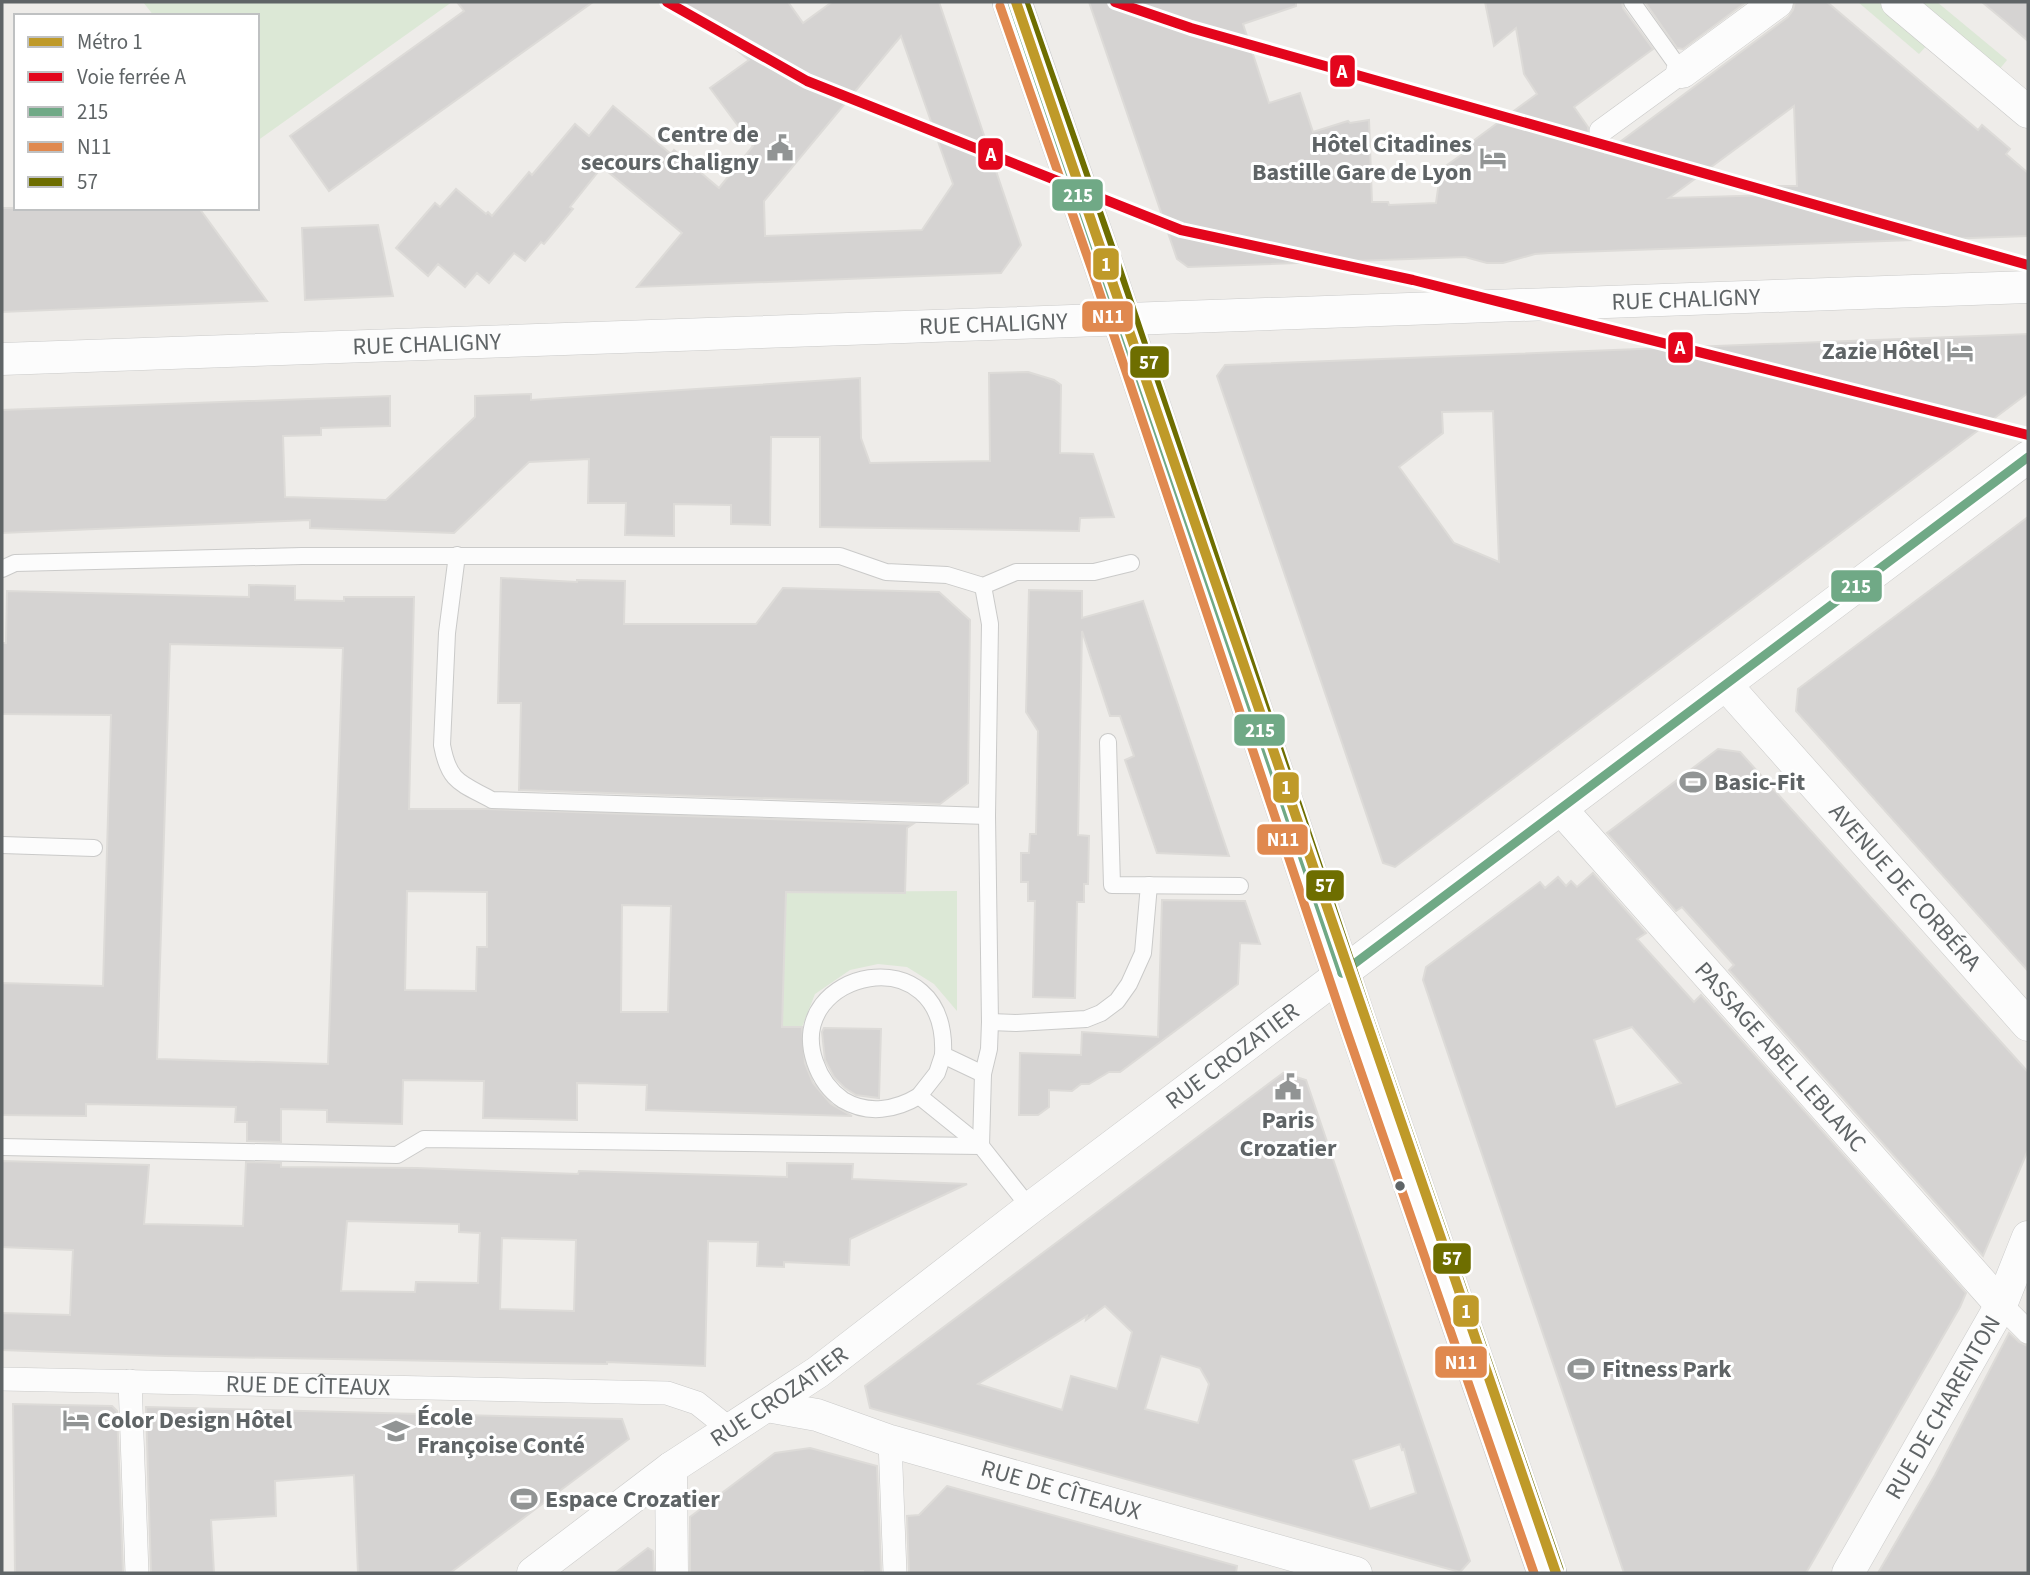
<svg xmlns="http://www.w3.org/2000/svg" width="2030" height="1575" viewBox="0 0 2030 1575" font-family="'Source Sans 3',sans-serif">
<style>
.green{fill:#dce8d6}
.building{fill:#d5d3d2;stroke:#dddbd8;stroke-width:2;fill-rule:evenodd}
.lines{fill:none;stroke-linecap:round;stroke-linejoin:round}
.service-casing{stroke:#cacac9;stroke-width:18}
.pedestrian-casing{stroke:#cacac9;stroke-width:24}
.minor-casing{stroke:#cacac9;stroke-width:33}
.secondary-casing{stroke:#cacaca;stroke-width:40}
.service{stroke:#fcfcfc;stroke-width:16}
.pedestrian{stroke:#fcfcfc;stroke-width:23}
.minor{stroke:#fcfcfc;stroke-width:32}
.secondary{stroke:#fcfcfc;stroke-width:38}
.bus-1-casing{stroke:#fff;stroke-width:14}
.bus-2-casing{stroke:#fff;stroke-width:14}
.bus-3-casing{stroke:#fff;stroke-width:14}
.bus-1{stroke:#70a986;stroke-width:9}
.bus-2{stroke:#e0894f;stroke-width:9}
.bus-3{stroke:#6e6e00;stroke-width:9}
.rail-1-casing{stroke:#fff;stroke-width:16}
.rail-1{stroke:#e3051c;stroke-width:10}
.metro-1-casing{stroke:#fff;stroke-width:16}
.metro-1{stroke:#bf9a29;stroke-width:10}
.bus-dot{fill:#5f6466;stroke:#fff;stroke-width:2.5}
.labels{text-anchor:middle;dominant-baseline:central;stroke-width:6;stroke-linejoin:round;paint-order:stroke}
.poi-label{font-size:24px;font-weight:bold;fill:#5f6466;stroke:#fff;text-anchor:start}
.street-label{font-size:24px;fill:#5f6466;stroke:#fff}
.line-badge{stroke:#fff;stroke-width:2.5}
.badge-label{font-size:19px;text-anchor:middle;font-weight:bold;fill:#fff}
</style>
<rect width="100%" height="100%" fill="#eeece9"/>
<!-- green -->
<g class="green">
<polygon points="143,2 452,2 257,141 257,16 154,16"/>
<polygon points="1858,2 1878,2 1928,44 1919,54"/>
<polygon points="1915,2 1937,2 2007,60 1998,71"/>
<polygon points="957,891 957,1011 934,984 907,967 878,964 850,970 815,994 802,1027 782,1034 785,923 770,892"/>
</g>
<!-- building -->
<g class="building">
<polygon points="457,2 593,2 329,191 290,136 464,11"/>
<path d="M677 2H788L803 23 832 2H939L1021 245 1001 273 637 287 682 233 602 167 570 207 573 209 544 244 541 242 525 261 514 253 489 283 477 273 465 287 438 264 428 276 396 248 435 203 440 207 456 189 486 214 488 212 492 216 529 172 532 175 575 124 589 136 613 106 671 154 674 150 719 188 753 146 710 88 749 60ZM901 36 953 184 922 230 765 236 764 201Z"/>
<path d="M1089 2H1296V6L1243 24 1269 103 1300 93 1313 132 1348 121 1350 123 1369 120 1372 202H1388L1389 205 1436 203 1440 175 1443 168 1471 148 1469 144 1537 94 1524 74 1516 28 1494 46 1485 2H1622L1623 8 1653 49 1574 107 1588 127 1589 139 1600 145 1605 153 1788 17 1793 10 1795 2H1827L1978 130 1982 125 2010 149 2006 154 2028 173V236L1549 253 1535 254 1503 263H1487L1465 257 1188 267 1177 259ZM1794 106 1797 186H1774V195L1669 198Z"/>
<polygon points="1645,2 1746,2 1683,49 1677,48"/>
<polygon points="1982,2 2028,2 2028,41 2006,22"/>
<polygon points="2,208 199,208 267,301 2,312"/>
<polygon points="378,225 393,296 305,300 302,228"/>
<path d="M2028 334V393L1395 867 1383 863 1217 376 1225 365ZM1493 411 1499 562 1454 543 1399 467 1443 433 1442 412Z"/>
<polygon points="1028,372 1054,380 1061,385 1060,453 1093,454 1114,517 1080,518 1079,531 820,527 820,437 771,437 770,525 731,524 731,505 674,504 674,536 625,535 626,503 588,503 589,459 529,462 454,533 310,528 310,520 2,533 2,410 390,396 390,426 321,428 321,435 283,436 285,497 386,500 475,417 475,396 531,394 531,400 860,378 861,438 870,463 990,461 989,373"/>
<polygon points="2028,517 2028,971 1796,711 1798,689"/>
<polygon points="501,578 577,582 577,580 625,581 624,624 756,624 783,588 939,592 970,620 968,783 940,804 519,790 521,703 498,703"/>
<path d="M249 585 295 586V600L344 601V597H414L409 809H486L913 824 907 828 905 893 786 892 782 1027H802L805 1063 813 1083 831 1104 852 1116 646 1110 647 1085 577 1083V1120L483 1118 484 1081 403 1080 402 1124 327 1122V1110L281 1109V1142L247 1141V1122H235L236 1107 86 1104V1116L2 1115V983L103 986 111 715 2 714V643H6L7 591 249 597ZM170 644 343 648 328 1064 157 1059ZM407 891 487 892V947H477L476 991 405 990ZM622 905 671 906 668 1012H621Z"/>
<polygon points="1029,590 1082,591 1082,618 1143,601 1229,856 1157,853 1125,760 1134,756 1120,716 1110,716 1082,631 1078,835 1089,836 1088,884 1084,884 1084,902 1077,902 1075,998 1033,997 1035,901 1028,901 1028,882 1021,882 1021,853 1029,853 1030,834 1036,834 1038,731 1026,712"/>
<polygon points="1718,749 1740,752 2028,1072 2028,1150 1983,1256 1729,970 1734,965 1682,907 1676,911 1607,833"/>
<path d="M1593 873 1646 933 1637 939 1694 1002 1701 995 1966 1293 1960 1307 1806 1573H1624L1423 980 1426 967 1540 882 1545 888 1558 877 1566 886 1571 881 1577 887ZM1632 1027 1681 1083 1616 1107 1594 1040Z"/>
<polygon points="1162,900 1245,901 1260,944 1240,943 1238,984 1120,1072 1109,1072 1089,1084 1081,1084 1072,1091 1049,1090 1049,1107 1038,1115 1019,1115 1020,1053 1081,1055 1082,1032 1158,1037"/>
<polygon points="824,1028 881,1029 879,1098 856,1095 845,1088 834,1077 825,1060 822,1032"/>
<path d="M1283 1073 1306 1080 1470 1561 1460 1572 870 1408 865 1386ZM1105 1306 1132 1332 1117 1389 1071 1376 1062 1410 978 1384 1087 1316 1086 1320ZM1161 1356 1200 1368 1209 1384 1198 1423 1145 1409ZM1400 1444 1402 1450 1404 1449 1416 1493 1370 1509 1353 1460Z"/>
<path d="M2 1161 149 1165 144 1224 243 1226 246 1162 281 1163V1167L417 1168 578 1174 579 1171 787 1177V1163L853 1164 852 1179 967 1184 850 1239 849 1265 784 1262V1267L757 1266 758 1242 708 1241 705 1366 607 1362V1364L166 1356 2 1350V1313L70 1315 73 1250 2 1247ZM347 1221 459 1224V1232L480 1233 478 1283 416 1282 415 1292 341 1291ZM502 1238 576 1240 574 1311 500 1309Z"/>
<polygon points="2009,1333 2019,1342 2028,1346 2028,1573 1878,1573 1935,1475"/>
<polygon points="13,1404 112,1406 117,1411 123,1573 15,1573"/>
<polygon points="146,1407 622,1419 629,1439 450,1573 358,1573 354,1475 275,1481 276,1516 211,1520 214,1573 151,1573"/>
<polygon points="810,1448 877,1466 881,1573 863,1573 863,1571 690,1573 690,1517 775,1453"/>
<polygon points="947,1486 1237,1566 1236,1573 909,1573 907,1516 919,1515"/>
<polygon points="648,1548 653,1551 654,1573 615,1573"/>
</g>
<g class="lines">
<!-- service casing -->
<g class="service-casing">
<g id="service">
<polyline points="1632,2 1682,72"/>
<path d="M457 555 447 633 442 745C449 783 461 783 492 800L987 816"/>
<polyline points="2,569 15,563 302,556 840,556 886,572 947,575 983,586 1016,572 1094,572 1131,563"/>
<polyline points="1108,742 1112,885 1240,886"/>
<polyline points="2,845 94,848"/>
<polyline points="990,1022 1016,1023 1086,1019 1101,1013 1117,1001 1129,984 1143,953 1149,885"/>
<path d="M983 1074 943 1055C949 933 783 970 815 1062 820 1077 830 1091 843 1100 868 1115 896 1110 919 1096L981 1146 1030 1208"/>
<polyline points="919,1096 937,1073 943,1055"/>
<polyline points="981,1146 983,1074 989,1049 990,1022 987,816 990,624 983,586"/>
<polyline points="2,1147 397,1155 424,1139 981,1146"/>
</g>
</g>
<!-- pedestrian casing -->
<g class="pedestrian-casing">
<g id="pedestrian">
<polyline points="1601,131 1682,72"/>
<polyline points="2001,1305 2028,1332"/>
<path id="s1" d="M2 1379 667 1393 697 1403 731 1430"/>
<polyline points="130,1381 137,1573"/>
<polyline points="890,1441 895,1573"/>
</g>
</g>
<!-- minor casing -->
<g class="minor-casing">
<g id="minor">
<polyline points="1897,2 2028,112"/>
<polyline points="1682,72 1777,2"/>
<path id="s2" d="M2 359 2028 287"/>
<path id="s3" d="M1726 685 2028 1025"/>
<path id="s4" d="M1561 809 2001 1305"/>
<path id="s5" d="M767 1406 817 1415 890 1441 1356 1573"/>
<polyline points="671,1468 672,1573"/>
<path id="s6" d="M533 1573 671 1468 818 1372 1030 1208 2028 457"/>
<path id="s7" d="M1848 1573 2001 1305 2028 1237"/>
</g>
</g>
<!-- secondary casing -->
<g class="secondary-casing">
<polyline id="secondary" points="1012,2 1104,266 1357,1022 1547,1573"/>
</g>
<!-- service -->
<use href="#service" class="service"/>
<!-- pedestrian -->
<use href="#pedestrian" class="pedestrian"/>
<!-- minor -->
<use href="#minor" class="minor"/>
<!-- secondary -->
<use href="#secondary" class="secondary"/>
<!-- bus-1 casing -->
<g class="bus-1-casing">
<g id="bus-1">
<polyline points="1012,2 1342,973"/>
<polyline points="1342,973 2028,457"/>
</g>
</g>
<!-- bus-2 casing -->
<g class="bus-2-casing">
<polyline id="bus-2" points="1000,6 1092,270 1345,1026 1534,1573"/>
</g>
<!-- bus-3 casing -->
<g class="bus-3-casing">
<polyline id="bus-3" points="1025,2 1116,262 1369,1018 1559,1569"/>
</g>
<!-- bus-1 -->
<use href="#bus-1" class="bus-1"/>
<!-- bus-2 -->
<use href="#bus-2" class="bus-2"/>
<!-- bus-3 -->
<use href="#bus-3" class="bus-3"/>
<!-- rail-1 casing -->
<g class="rail-1-casing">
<g id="rail-1">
<polyline points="667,2 807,81 1181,230 1413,280 2028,435"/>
<polyline points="1115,2 1191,28 2028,265"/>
</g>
</g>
<!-- rail-1 -->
<use href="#rail-1" class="rail-1"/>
<!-- metro-1 casing -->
<g class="metro-1-casing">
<polyline id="metro-1" points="1016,2 1556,1573"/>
</g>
<!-- metro-1 -->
<use href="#metro-1" class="metro-1"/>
</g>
<!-- icons -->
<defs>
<g id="civic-bare" transform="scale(2.1)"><path d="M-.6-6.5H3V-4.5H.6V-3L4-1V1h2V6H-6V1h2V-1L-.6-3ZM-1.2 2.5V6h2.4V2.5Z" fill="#919494" stroke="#fff" stroke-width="2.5" paint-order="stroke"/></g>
<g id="hotel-bare" transform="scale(2.1)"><path d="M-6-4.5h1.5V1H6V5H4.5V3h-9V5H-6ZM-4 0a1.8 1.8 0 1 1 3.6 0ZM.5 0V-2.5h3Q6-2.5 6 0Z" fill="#919494" stroke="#fff" stroke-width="2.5" paint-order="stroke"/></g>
<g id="stadium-bare" transform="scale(2.1)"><path d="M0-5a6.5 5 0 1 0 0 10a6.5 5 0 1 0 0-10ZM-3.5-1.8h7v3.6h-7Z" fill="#919494" stroke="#fff" stroke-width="2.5" paint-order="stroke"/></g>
<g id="university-bare" transform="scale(2.1)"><path d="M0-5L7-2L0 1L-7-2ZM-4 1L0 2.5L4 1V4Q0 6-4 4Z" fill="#919494" stroke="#fff" stroke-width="2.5" paint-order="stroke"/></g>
</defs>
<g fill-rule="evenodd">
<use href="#civic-bare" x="780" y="148"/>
<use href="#hotel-bare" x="1493" y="158"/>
<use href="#hotel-bare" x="1960" y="351"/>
<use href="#stadium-bare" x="1693" y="782"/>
<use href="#civic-bare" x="1288" y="1087"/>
<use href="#stadium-bare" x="1581" y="1369"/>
<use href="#hotel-bare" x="76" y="1420"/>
<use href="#university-bare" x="396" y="1431"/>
<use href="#stadium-bare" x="524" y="1499"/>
</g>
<!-- markers -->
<circle class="bus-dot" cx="1400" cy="1186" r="6"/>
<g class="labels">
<!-- poi labels -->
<g class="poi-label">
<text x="759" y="134" text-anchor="end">Centre de<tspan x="759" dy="28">secours Chaligny</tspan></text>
<text x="1472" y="144" text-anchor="end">Hôtel Citadines<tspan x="1472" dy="28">Bastille Gare de Lyon</tspan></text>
<text x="1939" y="351" text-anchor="end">Zazie Hôtel</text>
<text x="1714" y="782">Basic-Fit</text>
<text x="1288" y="1120" text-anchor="middle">Paris<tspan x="1288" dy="28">Crozatier</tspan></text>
<text x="1602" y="1369">Fitness Park</text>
<text x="417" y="1417">École<tspan x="417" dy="28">Françoise Conté</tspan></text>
<text x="97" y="1420">Color Design Hôtel</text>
<text x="545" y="1499">Espace Crozatier</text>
</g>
<!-- street labels -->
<g class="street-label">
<text stroke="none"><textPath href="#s2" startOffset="1685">RUE CHALIGNY</textPath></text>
<text stroke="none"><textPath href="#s2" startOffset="992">RUE CHALIGNY</textPath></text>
<text stroke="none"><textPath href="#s2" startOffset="425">RUE CHALIGNY</textPath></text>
<text stroke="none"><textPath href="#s3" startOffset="270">AVENUE DE CORBÉRA</textPath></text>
<text stroke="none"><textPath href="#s6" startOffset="870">RUE CROZATIER</textPath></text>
<text stroke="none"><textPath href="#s4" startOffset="331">PASSAGE ABEL LEBLANC</textPath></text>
<text stroke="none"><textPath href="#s1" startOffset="306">RUE DE CÎTEAUX</textPath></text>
<text stroke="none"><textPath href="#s6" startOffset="303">RUE CROZATIER</textPath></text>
<text stroke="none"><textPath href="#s7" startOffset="191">RUE DE CHARENTON</textPath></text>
<text stroke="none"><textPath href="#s5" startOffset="306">RUE DE CÎTEAUX</textPath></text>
</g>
</g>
<g class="line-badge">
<rect x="1329" y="54" width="27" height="34" rx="7" fill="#e3051c"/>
<rect x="977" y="137" width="27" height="34" rx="7" fill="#e3051c"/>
<rect x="1051" y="178" width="53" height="34" rx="7" fill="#70a986"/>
<rect x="1092" y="247" width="28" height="34" rx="7" fill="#bf9a29"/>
<rect x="1081" y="300" width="53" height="33" rx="7" fill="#e0894f"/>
<rect x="1667" y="331" width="27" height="33" rx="7" fill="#e3051c"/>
<rect x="1129" y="345" width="41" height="34" rx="7" fill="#6e6e00"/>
<rect x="1830" y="569" width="53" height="34" rx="7" fill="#70a986"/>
<rect x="1233" y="713" width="53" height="34" rx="7" fill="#70a986"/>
<rect x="1272" y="771" width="28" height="33" rx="7" fill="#bf9a29"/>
<rect x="1256" y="823" width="53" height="33" rx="7" fill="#e0894f"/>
<rect x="1305" y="869" width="40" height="33" rx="7" fill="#6e6e00"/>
<rect x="1432" y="1242" width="40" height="33" rx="7" fill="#6e6e00"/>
<rect x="1452" y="1294" width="28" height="34" rx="7" fill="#bf9a29"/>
<rect x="1434" y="1345" width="54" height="34" rx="7" fill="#e0894f"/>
</g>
<g class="badge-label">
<text x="1342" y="78">A</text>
<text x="991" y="161">A</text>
<text x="1078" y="202">215</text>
<text x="1106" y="271">1</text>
<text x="1108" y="323">N11</text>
<text x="1680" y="354">A</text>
<text x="1149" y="369">57</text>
<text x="1856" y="593">215</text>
<text x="1260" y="737">215</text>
<text x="1286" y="794">1</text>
<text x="1283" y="846">N11</text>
<text x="1325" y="892">57</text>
<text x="1452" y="1265">57</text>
<text x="1466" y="1318">1</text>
<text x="1461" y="1369">N11</text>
</g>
<!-- border -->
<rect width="2030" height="1575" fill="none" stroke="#5f6466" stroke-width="7"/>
<!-- legend -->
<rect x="14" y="14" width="245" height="196" fill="#ffffff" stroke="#bfc1c2" stroke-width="2"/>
<rect x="28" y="37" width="35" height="10" fill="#bf9a29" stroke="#bfc1c2" stroke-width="2"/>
<text x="77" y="49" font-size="21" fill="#5f6466">Métro 1</text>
<rect x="28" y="72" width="35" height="10" fill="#e3051c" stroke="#bfc1c2" stroke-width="2"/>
<text x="77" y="84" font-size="21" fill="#5f6466">Voie ferrée A</text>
<rect x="28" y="107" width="35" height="10" fill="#70a986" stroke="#bfc1c2" stroke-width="2"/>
<text x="77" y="119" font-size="21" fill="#5f6466">215</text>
<rect x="28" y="142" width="35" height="10" fill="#e0894f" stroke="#bfc1c2" stroke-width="2"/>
<text x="77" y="154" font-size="21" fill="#5f6466">N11</text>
<rect x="28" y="177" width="35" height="10" fill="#6e6e00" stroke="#bfc1c2" stroke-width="2"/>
<text x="77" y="189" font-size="21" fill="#5f6466">57</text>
</svg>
